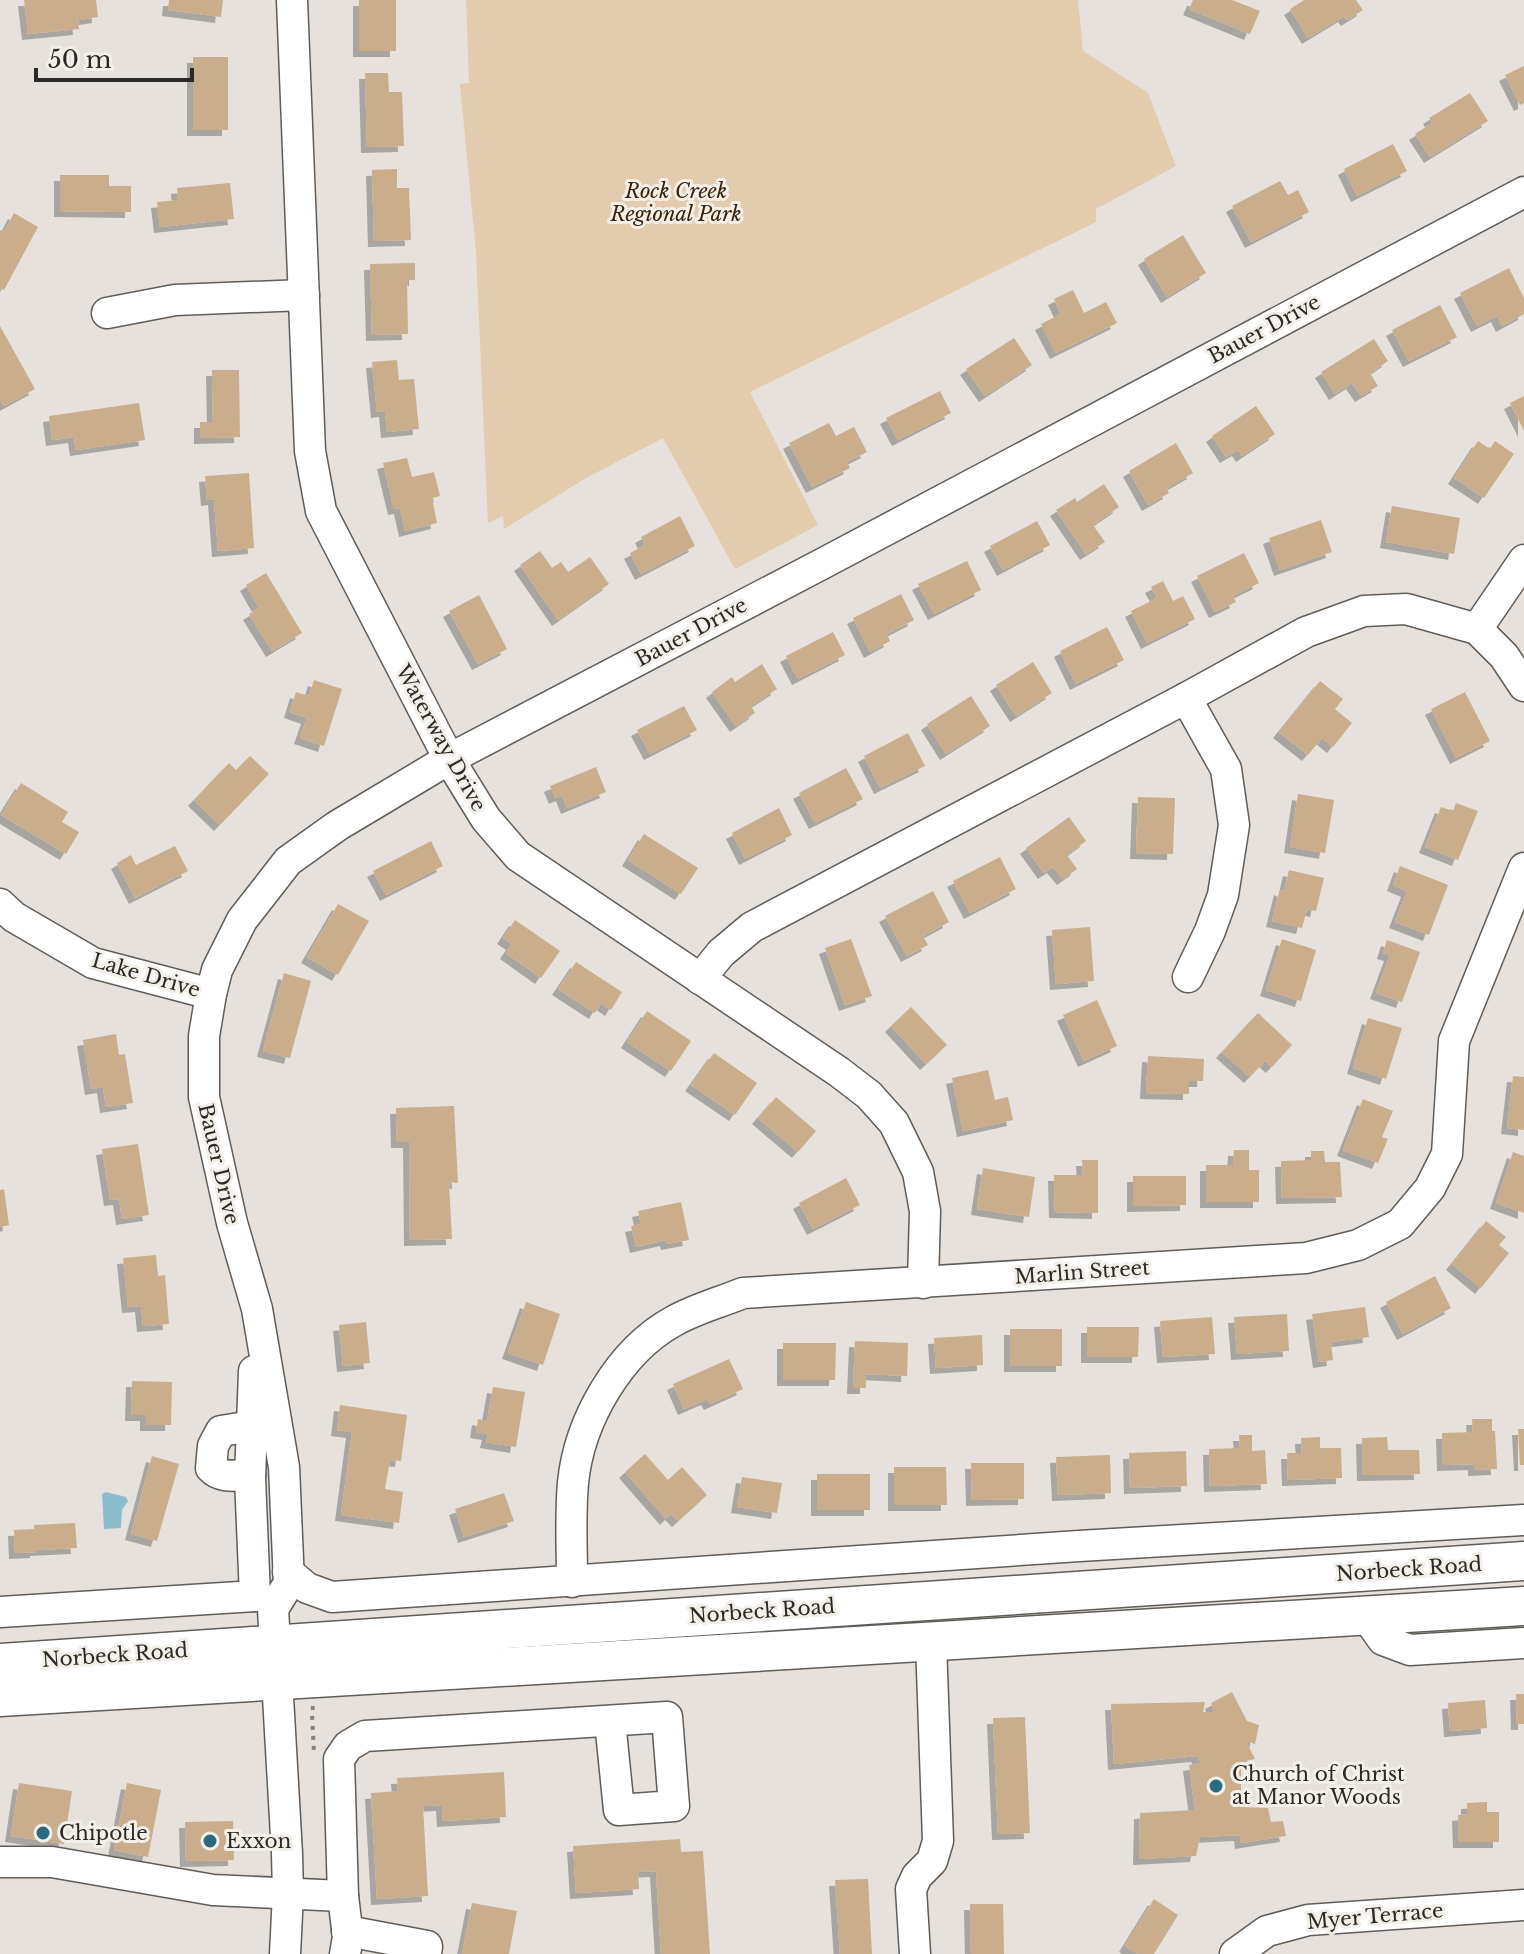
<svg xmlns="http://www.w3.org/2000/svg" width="1524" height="1954" viewBox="0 0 1524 1954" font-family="'Libre Baskerville',serif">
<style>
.green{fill:#e3cbae}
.water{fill:#8bbdcd}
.building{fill:#caae8b;filter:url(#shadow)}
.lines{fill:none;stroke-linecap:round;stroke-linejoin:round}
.minor-casing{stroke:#605c57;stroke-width:33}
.major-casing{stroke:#605c57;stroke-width:41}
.path{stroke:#85817e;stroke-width:4;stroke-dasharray:4 6;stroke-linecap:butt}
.minor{stroke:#fff;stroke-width:30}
.major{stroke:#fff;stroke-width:38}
.poi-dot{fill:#2a6b7e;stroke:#f3efe9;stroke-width:3}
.labels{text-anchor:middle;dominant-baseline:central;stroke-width:6;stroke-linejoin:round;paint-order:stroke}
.park-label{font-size:20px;font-style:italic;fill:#392407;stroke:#f3efe9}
.street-label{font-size:20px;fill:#2c2a28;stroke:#f3efe9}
.poi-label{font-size:20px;fill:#2c2a28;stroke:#f3efe9;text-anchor:start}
</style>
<defs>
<filter id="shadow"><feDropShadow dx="-6" dy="6" stdDeviation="0" flood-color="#0004"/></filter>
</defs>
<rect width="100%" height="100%" fill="#e6e1dc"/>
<!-- green -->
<polygon class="green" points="466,0 1078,0 1083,51 1148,93 1176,166 1096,209 1096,222 750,392 818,525 735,569 663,438 586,478 504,529 503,516 488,523 476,252 460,84 469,83"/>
<!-- water -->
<polygon class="water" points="106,1492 126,1497 128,1501 122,1510 121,1528 104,1529 102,1494"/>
<!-- building -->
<g class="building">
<polygon points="24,0 96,0 98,17 78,20 79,29 28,34"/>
<polygon points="169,0 223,0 221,17 168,10"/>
<rect x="359" y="0" width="37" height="51"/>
<polygon points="1193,0 1232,0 1260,11 1250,34 1189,9"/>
<polygon points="1304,0 1356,0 1363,10 1347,20 1344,16 1308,38 1290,9"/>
<rect x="193" y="57" width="35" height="73"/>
<polygon points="1524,66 1524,103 1520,105 1505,75"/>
<polygon points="365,73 388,73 389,92 402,92 404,146 367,147"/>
<polygon points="1470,93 1488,121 1430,157 1415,134 1432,123 1429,118"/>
<polygon points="1393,144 1407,171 1357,196 1344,169"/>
<polygon points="397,169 397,188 409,188 411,240 374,241 372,170"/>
<polygon points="60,175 109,175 109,186 131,186 131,212 60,211"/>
<polygon points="1280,181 1288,195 1298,190 1309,212 1251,242 1232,206"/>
<polygon points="230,183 234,219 160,227 157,202 178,200 177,188"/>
<polygon points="14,213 38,227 4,290 0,288 0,230 4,232"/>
<polygon points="1183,235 1206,273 1167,297 1144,259"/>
<polygon points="415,263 415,280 407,280 408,334 372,335 370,264"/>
<polygon points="1509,268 1524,298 1524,314 1502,326 1497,316 1477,326 1460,293"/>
<polygon points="1073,290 1084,313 1106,302 1117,323 1056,353 1041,324 1061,314 1054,299"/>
<polygon points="1440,305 1457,337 1409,361 1392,330"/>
<polygon points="0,326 35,389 4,406 0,399"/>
<polygon points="1014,338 1032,365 985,396 966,369"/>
<polygon points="1374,339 1388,361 1370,373 1378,386 1361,396 1352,383 1335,394 1321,372"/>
<polygon points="397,360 399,380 414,379 419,429 387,432 385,411 377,412 372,362"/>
<polygon points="212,370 239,370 240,437 200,438 200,422 213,422"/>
<polygon points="940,391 951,413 898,440 886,418"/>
<polygon points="1524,396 1524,431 1510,403"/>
<polygon points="139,403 145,440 76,450 74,437 52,440 49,416"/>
<polygon points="1256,406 1275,434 1242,456 1238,450 1226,457 1212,436"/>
<polygon points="829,423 836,436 854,427 867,452 847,462 850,468 812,487 789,443"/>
<polygon points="1478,441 1490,449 1495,441 1514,454 1484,498 1454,478"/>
<polygon points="1176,443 1193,473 1167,488 1169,493 1148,505 1129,471"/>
<polygon points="407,458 412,477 434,472 440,496 432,498 437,523 405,531 400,508 394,509 383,463"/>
<polygon points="249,473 254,548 218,551 214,499 207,500 205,476"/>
<polygon points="1104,484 1119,507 1093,525 1105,542 1086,554 1056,510 1075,498 1077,502"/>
<polygon points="1392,506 1460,518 1454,554 1386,542"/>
<polygon points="680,516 695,546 641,574 630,553 645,545 641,537"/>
<polygon points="1321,520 1332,552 1280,570 1269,538"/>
<polygon points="1037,521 1050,545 1003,570 990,546"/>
<polygon points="540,551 552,568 561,562 568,572 590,557 609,584 558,620 520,565"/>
<polygon points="1244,553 1259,583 1233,596 1236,602 1215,612 1197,576"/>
<polygon points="967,561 981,590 934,614 918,584"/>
<polygon points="266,573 302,633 272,651 249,614 259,608 246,585"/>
<polygon points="1163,581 1173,601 1183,596 1195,619 1147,643 1131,611 1157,598 1151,587"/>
<polygon points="901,594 914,620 887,634 890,641 870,652 853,618"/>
<polygon points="479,595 507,649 478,664 449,611"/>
<polygon points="1107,627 1124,660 1076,684 1060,651"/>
<polygon points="833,632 845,655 798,679 786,656"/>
<polygon points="1033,662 1052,693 1016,716 996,685"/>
<polygon points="762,664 777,689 751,706 755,713 736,726 712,692 732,677 735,682"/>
<polygon points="314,680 342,689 324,746 300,738 307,718 290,712 296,692 309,696"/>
<polygon points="1320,681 1343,699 1335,709 1352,723 1333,747 1322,738 1308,755 1279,732"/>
<polygon points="1465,692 1490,741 1456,758 1431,709"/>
<polygon points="971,696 990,726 946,754 927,724"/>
<polygon points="684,706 697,730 650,754 637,730"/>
<polygon points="908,733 925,766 880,788 864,756"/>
<polygon points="250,756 269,774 220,825 194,800 229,763 236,770"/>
<polygon points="596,767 606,792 567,808 562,795 555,798 550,786"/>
<polygon points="846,768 863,799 815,823 799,793"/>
<polygon points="21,783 68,812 62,822 79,832 66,854 1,815"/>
<polygon points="1298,794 1334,800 1325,853 1290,847"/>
<polygon points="1138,797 1175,798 1173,854 1136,853"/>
<polygon points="1456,803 1478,811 1458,860 1425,847 1441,807 1453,811"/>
<polygon points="779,808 792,835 745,859 732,833"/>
<polygon points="1069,817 1086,841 1067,855 1077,869 1063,879 1053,867 1044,873 1026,848"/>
<polygon points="644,834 698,868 681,894 628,860"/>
<polygon points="431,841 443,866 386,895 373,871"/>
<polygon points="175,846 188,871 135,898 117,863 131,855 136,865"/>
<polygon points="1000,857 1016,889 970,913 953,881"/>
<polygon points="1400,866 1448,885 1429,935 1395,922 1407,891 1393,885"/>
<polygon points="1289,870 1324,878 1316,911 1307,909 1302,928 1272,921 1280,889 1284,891"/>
<polygon points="933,891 949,922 923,936 928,945 907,956 885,916"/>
<polygon points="338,904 369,921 338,975 307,957"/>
<polygon points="515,920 560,951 541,978 506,953 512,944 503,938"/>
<polygon points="1090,927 1094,981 1056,984 1052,930"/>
<polygon points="851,939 872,996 845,1005 825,948"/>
<polygon points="1282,939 1316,950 1301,1001 1266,990"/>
<polygon points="1387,940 1420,952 1402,1002 1376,993 1390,955 1383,953"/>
<polygon points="576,962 622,992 611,1010 601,1003 595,1013 558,989"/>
<polygon points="284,973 311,981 290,1058 263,1051"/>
<polygon points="1097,1000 1117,1046 1084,1061 1063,1015"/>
<polygon points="911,1007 947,1045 926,1064 891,1026"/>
<polygon points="647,1011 691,1041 671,1071 627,1042"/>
<polygon points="1258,1013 1292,1045 1272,1067 1265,1061 1250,1077 1222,1052"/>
<polygon points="1368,1018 1402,1028 1386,1079 1353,1068"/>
<polygon points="116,1034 119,1055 125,1054 133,1103 106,1107 103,1087 91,1089 83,1040"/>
<polygon points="714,1053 757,1083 735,1115 691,1085"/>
<polygon points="1148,1056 1204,1059 1203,1081 1189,1081 1189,1094 1146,1093"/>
<polygon points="988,1070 995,1100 1008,1097 1013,1120 963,1131 952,1078"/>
<polygon points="1513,1076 1524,1077 1524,1130 1507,1128"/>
<polygon points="776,1097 816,1131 798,1152 758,1118"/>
<polygon points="1363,1099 1393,1111 1382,1137 1388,1139 1378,1163 1343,1150"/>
<polygon points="454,1106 458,1183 449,1182 452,1239 410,1240 409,1142 397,1142 396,1108"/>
<polygon points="138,1144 149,1215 122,1219 119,1199 110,1200 102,1149"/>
<polygon points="1234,1150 1249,1150 1249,1170 1259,1170 1259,1202 1206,1202 1206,1165 1233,1165"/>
<polygon points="1311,1151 1324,1151 1325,1162 1340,1162 1342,1197 1282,1198 1281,1161 1311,1160"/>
<polygon points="1513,1152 1524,1156 1524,1213 1496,1203"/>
<polygon points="1082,1160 1098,1160 1098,1213 1055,1212 1054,1175 1083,1175"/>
<polygon points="983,1168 1035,1177 1029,1217 977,1209"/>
<polygon points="1133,1176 1186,1176 1186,1205 1133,1206"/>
<polygon points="846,1178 860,1205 813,1229 799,1203"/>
<polygon points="4,1189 9,1225 0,1227 0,1190"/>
<polygon points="681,1202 689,1240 667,1244 666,1240 636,1247 631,1226 641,1224 638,1211"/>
<polygon points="1486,1221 1506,1237 1499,1245 1509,1253 1481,1288 1452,1264"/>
<polygon points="156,1255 158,1276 165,1275 169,1324 143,1326 141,1306 128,1307 123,1258"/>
<polygon points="1435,1276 1451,1308 1403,1334 1386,1302"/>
<polygon points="526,1302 560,1314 543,1365 508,1353"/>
<polygon points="1365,1307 1369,1337 1331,1342 1333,1360 1319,1362 1312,1314"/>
<polygon points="1287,1314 1289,1351 1237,1354 1234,1317"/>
<polygon points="1212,1317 1215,1354 1163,1357 1160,1321"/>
<polygon points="366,1322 370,1363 343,1366 339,1325"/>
<polygon points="1087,1327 1139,1327 1138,1357 1087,1357"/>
<rect x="1010" y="1329" width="52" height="37"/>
<polygon points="982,1335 983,1365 936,1368 934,1338"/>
<polygon points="855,1341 908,1343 907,1376 866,1374 866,1388 853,1388"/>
<polygon points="783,1343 836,1343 835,1380 783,1380"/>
<polygon points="729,1359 743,1389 710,1404 707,1399 684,1409 673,1384"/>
<polygon points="132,1381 172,1382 171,1425 146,1425 146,1415 131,1415"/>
<polygon points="493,1387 525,1392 516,1447 486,1442 488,1434 476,1432 478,1419 487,1421"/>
<polygon points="340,1405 407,1415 401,1461 390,1460 385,1489 403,1492 399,1523 341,1515 352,1432 337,1430"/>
<polygon points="1472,1419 1492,1419 1492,1431 1495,1431 1497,1469 1474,1470 1474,1464 1443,1465 1442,1433 1473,1432"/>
<polygon points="1518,1429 1524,1429 1524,1465 1520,1465"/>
<polygon points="1239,1435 1252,1435 1252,1451 1265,1450 1267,1484 1210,1486 1209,1449 1240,1448"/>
<polygon points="1320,1437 1320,1448 1341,1448 1342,1478 1288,1480 1287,1453 1302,1453 1301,1438"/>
<polygon points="1387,1437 1388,1450 1419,1450 1420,1474 1363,1475 1362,1438"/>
<polygon points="1186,1451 1187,1486 1130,1488 1129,1453"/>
<polygon points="645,1454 668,1480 682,1467 707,1495 678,1521 671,1514 666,1519 625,1472"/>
<polygon points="1110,1455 1111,1493 1058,1495 1056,1457"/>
<polygon points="152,1456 179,1464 157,1541 131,1534"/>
<polygon points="971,1463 1024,1463 1024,1499 972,1500"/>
<polygon points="894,1467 946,1467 947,1505 894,1505"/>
<rect x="817" y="1474" width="53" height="36"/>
<polygon points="742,1477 782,1483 777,1513 737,1507"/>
<polygon points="504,1493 514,1521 464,1537 455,1509"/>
<polygon points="75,1523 77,1548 36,1550 36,1552 15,1553 14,1530 34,1529 34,1525"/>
<polygon points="1232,1692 1247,1721 1259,1725 1255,1744 1246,1741 1255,1759 1241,1762 1241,1807 1268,1808 1271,1822 1283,1821 1286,1836 1241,1843 1240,1835 1200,1837 1196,1856 1139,1859 1140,1813 1195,1810 1189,1765 1201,1763 1197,1756 1114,1764 1111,1704 1205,1702 1203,1712 1214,1712 1211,1703"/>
<polygon points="1516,1694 1524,1694 1524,1724 1517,1724"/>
<polygon points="1485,1700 1487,1728 1450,1731 1448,1703"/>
<polygon points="1025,1717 1030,1833 998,1834 993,1718"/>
<polygon points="504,1772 506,1817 443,1821 442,1805 423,1806 428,1896 377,1899 371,1793 398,1791 397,1778"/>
<polygon points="19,1783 72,1791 64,1844 11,1836"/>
<polygon points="127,1783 161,1790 148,1857 114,1850"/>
<polygon points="1487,1802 1487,1812 1499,1812 1499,1842 1459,1842 1458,1815 1467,1814 1467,1803"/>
<polygon points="233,1821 234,1860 186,1861 185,1822"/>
<polygon points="680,1839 681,1852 703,1851 710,1954 661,1954 656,1871 638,1872 639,1889 576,1893 573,1846"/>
<polygon points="868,1879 872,1954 840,1954 835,1880"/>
<polygon points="1154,1899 1178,1915 1154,1954 1138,1954 1125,1946"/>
<polygon points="472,1903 517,1911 509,1954 462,1954"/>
<polygon points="970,1904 1003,1904 1004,1954 971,1954"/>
</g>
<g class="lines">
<!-- minor casing -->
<g class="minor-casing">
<g id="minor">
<polyline points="292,0 310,451 321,511 449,759 486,819 518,856 839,1072 869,1095 894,1123 918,1172 925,1211 923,1283"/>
<polyline points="107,313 175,300 304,295"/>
<polyline points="1477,629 1524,560"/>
<polyline points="1186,698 1226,769 1234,825 1223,895 1210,931 1188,977"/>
<polyline points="0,904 14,917 93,963 211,994"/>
<polyline points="700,979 721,953 752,927 1186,698 1306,632 1364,611 1406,609 1477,629 1504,656 1524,686"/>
<polyline points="254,1371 250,1478 255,1596"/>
<path d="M250 1475C237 1475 221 1479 211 1468L213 1446 221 1431 252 1426"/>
<polyline points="288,1572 307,1588 332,1597 1079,1546 1524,1520"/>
<path d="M572 1582C572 1549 570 1515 573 1483 579 1421 619 1351 674 1321 695 1309 721 1302 743 1293L1306 1258 1358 1245 1400 1224 1430 1188 1447 1154 1454 1041 1524 868"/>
<polyline points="0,1612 255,1596"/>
<polyline points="1366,1616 1383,1640 1410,1650 1524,1643"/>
<polyline points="0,1862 52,1862 213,1890 343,1896 348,1937 345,1954"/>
<polyline points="343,1896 339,1759 348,1746 365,1736 667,1717 674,1806 619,1810 610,1721"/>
<polyline points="347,1931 427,1946 426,1954"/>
<polyline points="285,1954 288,1894 287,1854 273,1609 289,1583 284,1467 257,1309 232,1223 204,1097 204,1036 211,994 217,970 242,920 288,861 337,826 449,759 820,565 1524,192"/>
<polyline points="915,1954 911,1889 917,1876 932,1861 938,1841 931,1642"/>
<polyline points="1235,1954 1267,1931 1308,1920 1524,1905"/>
</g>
</g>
<!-- major casing -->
<g class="major-casing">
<g id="major">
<polyline points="0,1663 1524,1561"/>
<polyline points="0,1697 1524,1606"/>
</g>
</g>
<!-- path -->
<polyline class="path" points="313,1706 312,1714 314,1753"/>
<!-- minor -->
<use href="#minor" class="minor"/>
<!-- major -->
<use href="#major" class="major"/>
</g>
<!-- markers -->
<g class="poi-dot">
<circle cx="1216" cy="1786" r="8"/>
<circle cx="43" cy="1833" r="8"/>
<circle cx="210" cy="1841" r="8"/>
</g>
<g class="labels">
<!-- park labels -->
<g class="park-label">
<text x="676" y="191">Rock Creek<tspan x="676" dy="23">Regional Park</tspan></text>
</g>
<!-- street labels -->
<g class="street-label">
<text transform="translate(1264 329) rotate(-28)">Bauer Drive</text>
<text transform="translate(691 632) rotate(-28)">Bauer Drive</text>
<text transform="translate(441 738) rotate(61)">Waterway Drive</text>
<text transform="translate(146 975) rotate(16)">Lake Drive</text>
<text transform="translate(219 1164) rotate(77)">Bauer Drive</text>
<text transform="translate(1082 1272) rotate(-4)">Marlin Street</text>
<text transform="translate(1409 1569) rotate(-4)">Norbeck Road</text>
<text transform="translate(762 1611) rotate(-4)">Norbeck Road</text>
<text transform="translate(115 1655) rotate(-4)">Norbeck Road</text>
<text transform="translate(1375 1916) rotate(-5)">Myer Terrace</text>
</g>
<!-- poi labels -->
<g class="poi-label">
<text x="1232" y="1774">Church of Christ<tspan x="1232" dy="23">at Manor Woods</tspan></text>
<text x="59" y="1833">Chipotle</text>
<text x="226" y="1841">Exxon</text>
</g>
</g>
<!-- scale -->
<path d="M36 68v12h156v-12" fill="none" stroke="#2c2a28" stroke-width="4"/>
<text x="48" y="68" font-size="24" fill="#2c2a28" stroke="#f3efe9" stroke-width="6" paint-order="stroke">50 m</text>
</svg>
